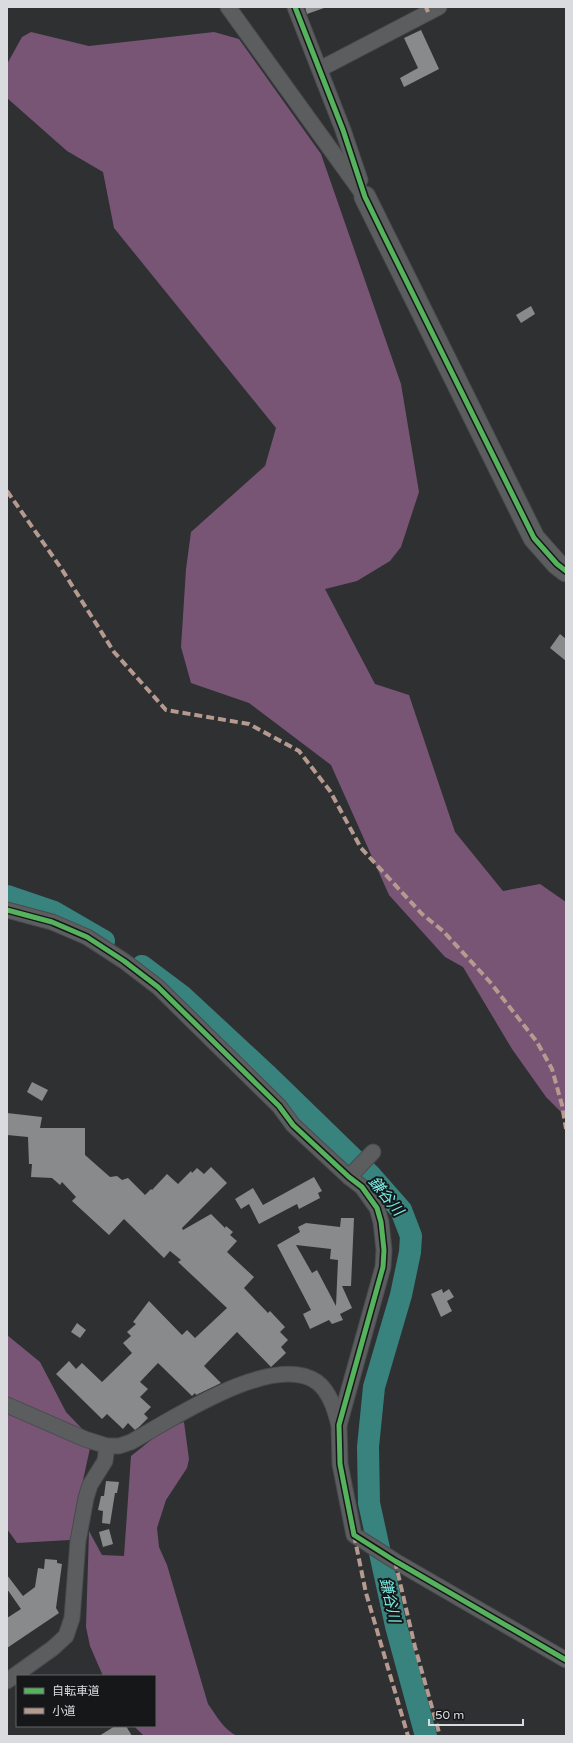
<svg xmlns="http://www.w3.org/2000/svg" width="573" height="1743" viewBox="0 0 573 1743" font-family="'Varela Round','Noto Sans JP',sans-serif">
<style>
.forest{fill:#785475}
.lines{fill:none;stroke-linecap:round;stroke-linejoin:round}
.river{stroke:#39837e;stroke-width:22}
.building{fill:#888a8b;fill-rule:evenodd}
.street-casing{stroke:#494b4e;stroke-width:17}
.secondary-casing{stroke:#494b4e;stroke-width:23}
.street{stroke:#5c5d5e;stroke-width:15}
.secondary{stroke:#5c5d5e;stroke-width:21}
.quiet{stroke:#b69a8f;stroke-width:4;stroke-dasharray:8 4;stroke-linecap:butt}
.cycleway-casing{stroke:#161719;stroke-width:8}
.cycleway{stroke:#56b35d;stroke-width:5}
.labels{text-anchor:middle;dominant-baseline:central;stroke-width:4;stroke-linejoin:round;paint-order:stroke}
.water-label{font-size:15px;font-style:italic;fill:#76ede5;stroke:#161719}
</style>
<rect width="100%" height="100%" fill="#2e3032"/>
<!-- forest -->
<g class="forest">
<polygon points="31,32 89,46 214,32 239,39 321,154 401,384 419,492 401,547 390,561 357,581 325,589 375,684 409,695 455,832 503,891 540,884 566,902 566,1117 546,1097 512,1049 463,967 445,957 389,895 331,765 249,703 191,683 181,647 186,569 191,532 265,466 276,428 114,228 103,172 67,151 7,98 7,64 22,37"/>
<polygon points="7,1335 40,1362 66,1412 92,1439 70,1540 17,1543 7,1529"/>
<path d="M184 1422 189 1459 187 1468 166 1500 157 1528 159 1547 167 1565 208 1704C216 1715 224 1730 237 1736H144L134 1726H155V1676H103L90 1646 86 1627 89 1531 102 1555 124 1556 131 1456 166 1428Z"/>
</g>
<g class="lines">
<!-- river -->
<g class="river">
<polyline points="7,896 54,912 104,941"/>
<polyline points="142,966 182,996 266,1074 371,1176 401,1210 411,1236 410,1252 401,1295 374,1387 368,1447 369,1503 396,1626 426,1736"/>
</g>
</g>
<!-- building -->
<g class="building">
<polygon points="305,7 324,7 324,8 307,14"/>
<polygon points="421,30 439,69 404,87 400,78 418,68 404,38"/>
<polygon points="531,306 535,314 521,323 516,315"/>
<polygon points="560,634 566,639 566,661 550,648"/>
<polygon points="32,1082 48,1090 42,1101 27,1092"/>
<polygon points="7,1113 42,1117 40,1128 85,1128 85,1155 110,1177 117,1176 122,1180 128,1178 145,1195 151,1189 152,1190 167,1174 178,1184 191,1171 192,1173 197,1168 204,1174 211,1167 227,1183 182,1228 183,1230 211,1214 225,1228 226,1226 233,1232 230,1235 237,1241 227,1252 254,1277 244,1288 268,1313 270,1311 285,1327 280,1332 288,1340 281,1347 286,1353 271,1367 237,1332 204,1366 221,1383 196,1395 195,1393 192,1396 158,1363 140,1382 148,1389 140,1397 151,1407 144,1414 148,1418 139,1427 135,1430 128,1423 123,1429 107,1414 102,1419 56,1374 69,1361 76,1369 82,1363 102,1382 132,1353 123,1343 131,1336 127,1332 136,1324 133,1322 149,1301 182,1335 187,1330 195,1338 227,1308 178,1262 181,1260 170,1251 164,1258 124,1219 109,1235 72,1201 76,1197 62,1182 60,1185 52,1178 31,1177 32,1164 29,1164 28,1137 7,1135"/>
<polygon points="314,1177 322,1191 318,1193 320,1198 299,1209 297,1204 259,1224 249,1204 241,1209 235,1199 253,1188 263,1205"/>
<path d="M341 1218H354L351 1286H342L352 1308 340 1314 343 1320 332 1324 329 1320 310 1329 303 1314 311 1310 277 1245 300 1232 298 1227 306 1223 340 1227ZM296 1245 331 1249 330 1259 338 1260 336 1306 317 1270 312 1273Z"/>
<polygon points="442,1289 443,1293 449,1289 454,1297 447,1301 452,1311 441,1317 431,1294"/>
<polygon points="77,1323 86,1330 80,1338 71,1332"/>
<polygon points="106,1481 119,1482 117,1493 115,1493 110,1524 102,1523 103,1511 98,1510 101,1496 104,1496"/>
<polygon points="109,1529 113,1544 103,1547 99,1532"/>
<polygon points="45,1559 57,1560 57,1563 62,1564 56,1608 59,1613 7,1648 7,1618 21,1609 7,1589 7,1575 23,1596 35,1587 38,1568 44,1569"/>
<polygon points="115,1726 126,1726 132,1736 99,1736"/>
</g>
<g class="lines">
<!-- street casing -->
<g class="street-casing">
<g id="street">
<polyline points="228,7 365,197"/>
<polyline points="295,7 343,130 360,180"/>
<polyline points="320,69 439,7"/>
<polyline points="7,910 52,922 87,937 124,961 158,987 279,1106 293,1125 349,1177 362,1187 377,1208 381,1222 384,1250 383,1267 339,1425 340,1464 354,1535 395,1561 566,1660"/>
<polyline points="349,1177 373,1152"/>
<path d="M7 1405 85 1439 107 1446H119L131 1442C171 1420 273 1351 317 1382 330 1392 335 1410 339 1425"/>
<polyline points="7,1681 53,1648 66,1636 72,1618 78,1541 86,1498 90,1485 105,1461 107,1446"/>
</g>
</g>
<!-- secondary casing -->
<g class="secondary-casing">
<polyline id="secondary" points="365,197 534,538 557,564 566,571"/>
</g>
<!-- street -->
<use href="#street" class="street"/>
<!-- secondary -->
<use href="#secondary" class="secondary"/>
<!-- quiet -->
<g class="quiet">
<polyline points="426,7 428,12"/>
<polyline points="7,491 61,568 114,652 166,710 249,724 299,751 330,791 361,848 422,914 443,931 490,982 537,1042 552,1069 562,1105 566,1129"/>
<polyline points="354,1535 366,1593 408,1736"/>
<polyline points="395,1561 415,1647 440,1736"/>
</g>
<!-- cycleway casing -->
<g class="cycleway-casing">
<g id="cycleway">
<polyline points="295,7 343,130 365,197 383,234 534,538 557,564 566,571"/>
<polyline points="7,910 52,922 87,937 124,961 158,987 279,1106 293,1125 349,1177 362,1187 377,1208 381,1222 384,1250 383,1267 339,1425 340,1464 354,1535 395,1561 566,1660"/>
</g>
</g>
<!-- cycleway -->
<use href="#cycleway" class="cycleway"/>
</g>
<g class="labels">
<!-- water labels -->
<g class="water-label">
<text transform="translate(386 1196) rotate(51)">鎌谷川</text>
<text transform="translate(390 1600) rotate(77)">鎌谷川</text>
</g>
</g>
<!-- border -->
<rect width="573" height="1743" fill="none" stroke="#d9dbde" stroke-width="16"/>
<!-- legend -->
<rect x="16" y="1675" width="140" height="52" fill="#161719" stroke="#646568"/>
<rect x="24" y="1688" width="20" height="6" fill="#56b35d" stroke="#646568"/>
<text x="52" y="1695" font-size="12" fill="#d9dbde">自転車道</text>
<rect x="24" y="1708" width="20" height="6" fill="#b69a8f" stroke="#646568"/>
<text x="52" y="1715" font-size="12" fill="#d9dbde">小道</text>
<!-- scale -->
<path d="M429 1719v6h94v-6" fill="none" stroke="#d9dbde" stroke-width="2"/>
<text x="435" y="1719" font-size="12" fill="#d9dbde" stroke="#161719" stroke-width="3" paint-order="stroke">50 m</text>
</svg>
